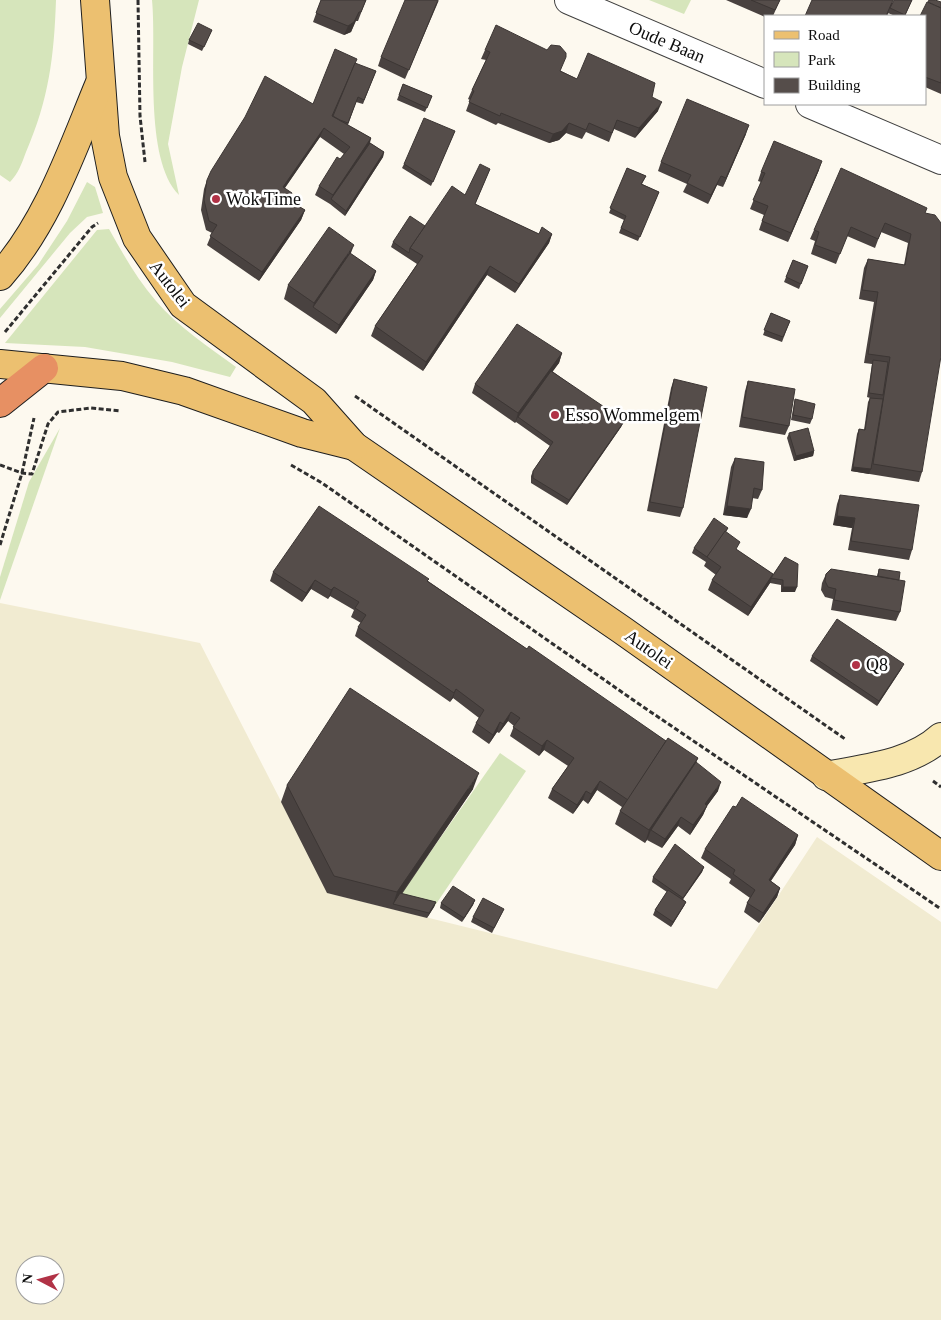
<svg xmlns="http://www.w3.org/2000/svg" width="941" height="1320" viewBox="0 0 941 1320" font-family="'Times New Roman',serif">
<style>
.farmland{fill:#f1ebd1;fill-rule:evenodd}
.green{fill:#d6e5bb}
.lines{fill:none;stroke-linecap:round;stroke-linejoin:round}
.street-casing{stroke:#404040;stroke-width:30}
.secondary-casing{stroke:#2f2f2f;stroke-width:30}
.primary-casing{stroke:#1e1e1e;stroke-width:30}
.highway-casing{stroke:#1e1e1e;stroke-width:30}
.path{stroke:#2f2f2f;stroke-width:3;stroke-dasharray:5 2.5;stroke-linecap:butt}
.street{stroke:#fff;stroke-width:28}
.secondary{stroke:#f8e7af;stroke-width:28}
.primary{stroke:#ecc070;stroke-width:28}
.highway{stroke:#e79063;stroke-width:28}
.wall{fill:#494240}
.shaded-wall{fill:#3c3634}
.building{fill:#554d4a;stroke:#3c3634}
.poi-dot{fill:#b13246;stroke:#fff;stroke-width:2}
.labels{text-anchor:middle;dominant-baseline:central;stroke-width:5;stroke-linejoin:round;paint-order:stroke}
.street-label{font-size:18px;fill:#0d0d0d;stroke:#fff}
.poi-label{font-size:18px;fill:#0d0d0d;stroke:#fff;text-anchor:start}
</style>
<rect width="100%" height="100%" fill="#fdf9ef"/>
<!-- farmland -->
<path class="farmland" d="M0 603 200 643 328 893 717 989 817 837 941 922V1320H0ZM25 1265H55V1295H25Z"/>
<!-- green -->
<g class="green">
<path d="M0 0H56C54 57 49 99 26 152 22 163 18 174 10 182L0 175Z"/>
<path d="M152 0H199L182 67 168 144 179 195C143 158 157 52 152 0Z"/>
<polygon points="649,0 691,0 684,14"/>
<polygon points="87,182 95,187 103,213 87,217 70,233 0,318 0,309 38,265 67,221"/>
<path d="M109 229C123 254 137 279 156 301 178 327 209 347 236 367L230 377 172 362 85 347 5 343 97 230Z"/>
<polygon points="60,428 0,600 0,577 29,482"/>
<polygon points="500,753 526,771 434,907 398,898"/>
</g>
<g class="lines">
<!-- street casing -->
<g class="street-casing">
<g id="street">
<polyline points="569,0 765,84"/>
<polyline points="810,104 941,160"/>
</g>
</g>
<!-- secondary casing -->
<g class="secondary-casing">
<path id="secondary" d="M826 776C865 768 910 765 941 737"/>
</g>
<!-- primary casing -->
<g class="primary-casing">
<g id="primary">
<polyline points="95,0 105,136 113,177 137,238 183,305 314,401 354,446 622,630 941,856"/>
<path d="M0 276C48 222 72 150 99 85"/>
<polyline points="0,364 122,376 184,391 302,433 354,446"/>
</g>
</g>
<!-- highway casing -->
<g class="highway-casing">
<polyline id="highway" points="0,403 44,368"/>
</g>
<!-- path -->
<g class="path">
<polyline points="138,0 140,116 145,162"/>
<polyline points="5,332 92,227 98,223"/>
<polyline points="355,396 845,739"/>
<polyline points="0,465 22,473 32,474 48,424 58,412 91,408 121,411"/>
<polyline points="291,465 322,483 639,704 941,909"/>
<polyline points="0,545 22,473 34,418"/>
<polyline points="933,781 941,787"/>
</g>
<!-- street -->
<use href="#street" class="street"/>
<!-- secondary -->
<use href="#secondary" class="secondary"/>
<!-- primary -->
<use href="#primary" class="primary"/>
<!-- highway -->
<use href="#highway" class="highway"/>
</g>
<!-- wall -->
<g class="wall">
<polygon points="321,0 366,0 358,21 356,21 351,32 344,35 313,22"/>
<polygon points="439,0 405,79 378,66 381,57"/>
<polygon points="726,0 780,0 773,16 765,17"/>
<polygon points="912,0 905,16 895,16 888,13 889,12 887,16 805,16"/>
<polygon points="941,2 941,94 925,87 925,16"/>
<polygon points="212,30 202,51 188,44 189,40"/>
<polygon points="485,50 561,71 577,79 652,97 658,111 635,138 614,129 609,142 586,132 582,139 566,133 559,140 549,143 498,123 496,125 466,111 470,100 468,99 472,90 486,60 481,59"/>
<polygon points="355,64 376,71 363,104 356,102 348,125 371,138 370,143 384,152 383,157 345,216 330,204 315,195 319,186 344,154 320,137 285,188 289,201 305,210 301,220 259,281 207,245 212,233 206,230 201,210 204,189 207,180 313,104"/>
<polygon points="403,84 432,96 425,112 397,100"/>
<polygon points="455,131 431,186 402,168 404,164"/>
<polygon points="746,134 723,187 717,185 708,204 683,192 687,184 658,171 661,162"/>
<polygon points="627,168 646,176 642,184 659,192 638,241 619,233 624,220 609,213"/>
<polygon points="490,169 475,204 539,234 552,234 549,243 515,293 487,275 423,371 371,336 375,326 417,264 391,247 393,242 425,226 465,195"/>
<polygon points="819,170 788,242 759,230 764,215 750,209 761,182 758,181 761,172"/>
<polygon points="925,213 922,472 919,482 851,471 857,434 859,429 864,430 868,402 870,398 867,397 872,364 864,363 874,302 859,299 864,268 868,259 904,265 908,243 881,232 875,248 847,236 836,264 811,254 815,241 810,239 814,230"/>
<polygon points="351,254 376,271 373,280 336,334 284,299 288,285"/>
<polygon points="793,260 808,266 799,289 784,282"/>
<polygon points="771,313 790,321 782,342 763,335"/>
<polygon points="562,353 559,363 552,371 623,423 621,427 567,505 531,483 531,476 533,471 550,446 516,422 515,423 472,393 475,384"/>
<polygon points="674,379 683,508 680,517 647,511 671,388"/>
<polygon points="748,381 789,426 785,435 739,427 745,391"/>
<polygon points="795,399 812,419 810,424 791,420 794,404"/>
<polygon points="789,433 814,451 813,456 794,461 787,438"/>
<polygon points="735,458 762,490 758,499 752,498 747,518 723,515 731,467"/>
<polygon points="840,495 912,550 909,560 848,550 852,528 833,525 837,504"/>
<polygon points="728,528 726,532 737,550 773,574 771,578 785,557 795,592 781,592 781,585 770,583 748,616 708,590 712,580 716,575 704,566 706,562 692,553 694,548"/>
<polygon points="879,569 899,580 900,612 896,621 831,610 833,599 825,597 821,590 822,583 826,574 877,576"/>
<polygon points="273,572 428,581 527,649 666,741 698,758 696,762 718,791 707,806 703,815 690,835 678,826 662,848 647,840 648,838 645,843 615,824 620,811 622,807 597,790 588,804 583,800 573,814 548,798 552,789 568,766 544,750 539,756 510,736 514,726 508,721 499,733 497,732 489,744 472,732 476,723 479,718 453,698 450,702 355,636 358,627 361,623 351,617 354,610 330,596 328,599 311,589 302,602 270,581"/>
<polygon points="812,656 902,668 877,706 810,661"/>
<polygon points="287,785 473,789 402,894 436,902 434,907 427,918 327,893 281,802"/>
<polygon points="798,835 795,845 771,881 780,888 777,897 759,923 744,912 747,903 750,898 729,883 731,879 701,858 705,849"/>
<polygon points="704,867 702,872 683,899 686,902 684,906 671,927 653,915 655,910 667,892 652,882 653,877"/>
<polygon points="475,900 473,905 462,922 440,908 441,903"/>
<polygon points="504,909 492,933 471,922 473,917"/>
</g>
<!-- shaded-wall -->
<g class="shaded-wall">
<polygon points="359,12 351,32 344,35 348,26"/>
<polygon points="662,102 658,111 635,138 639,128"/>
<polygon points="569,123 566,133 559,140 549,143 553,134"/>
<polygon points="749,125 746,134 723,187 726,178"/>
<polygon points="324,128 320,137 279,196 283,187"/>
<polygon points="371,138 368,148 331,199 333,195"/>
<polygon points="384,152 383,157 345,216 346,211"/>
<polygon points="822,161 819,170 788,242 791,233"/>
<polygon points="721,176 717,185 708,204 711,195"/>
<polygon points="305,210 301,220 259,281 262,272"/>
<polygon points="552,234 549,243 515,293 519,284"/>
<polygon points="354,245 349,258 313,307 314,303"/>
<polygon points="490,266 487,275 423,371 426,362"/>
<polygon points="376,271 373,280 336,334 339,325"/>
<polygon points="562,353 559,363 519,418 518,417 515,423 518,413"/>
<polygon points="623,423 621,427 567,505 569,500"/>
<polygon points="814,451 813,456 794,461 796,456"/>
<polygon points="853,467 871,469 869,474 851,471"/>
<polygon points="727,506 751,509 747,518 723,515"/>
<polygon points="837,516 855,518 852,528 833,525"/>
<polygon points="773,574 770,583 748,616 751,607"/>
<polygon points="315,580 311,589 302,602 306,593"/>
<polygon points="334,587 330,596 328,599 331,590"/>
<polygon points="783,587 797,587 795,592 781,592"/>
<polygon points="904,664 902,668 877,706 879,701"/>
<polygon points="456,689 453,698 450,702 454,693"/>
<polygon points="511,712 508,721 499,733 503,724"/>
<polygon points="500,722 497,732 489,744 493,735"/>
<polygon points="547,740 544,750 539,756 542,746"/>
<polygon points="698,758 693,771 651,830 648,838 645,843 649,830"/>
<polygon points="479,773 473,789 394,904 393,904 397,892"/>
<polygon points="600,781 597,790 588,804 591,794"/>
<polygon points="721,782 718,791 707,806 703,815 690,835 693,825 705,804"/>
<polygon points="586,791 583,800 573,814 577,805"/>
<polygon points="681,817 678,826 662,848 665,839"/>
<polygon points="798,835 795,845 765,889 769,880"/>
<polygon points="704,867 702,872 681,902 683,898"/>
<polygon points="780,888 777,897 759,923 763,913"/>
<polygon points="475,900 473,905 462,922 464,918"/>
<polygon points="436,902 434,907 427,918 429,913"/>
<polygon points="686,902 684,906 671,927 673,922"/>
</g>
<!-- building -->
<g class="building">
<polygon points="321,0 366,0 361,12 359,12 354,22 348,26 316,13"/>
<polygon points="405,0 438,0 409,70 381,57"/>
<polygon points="751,0 780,0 775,10"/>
<polygon points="812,0 893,0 886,16 805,16"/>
<polygon points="894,0 912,0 905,15 890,8"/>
<polygon points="929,0 935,0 941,2 941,8 928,2"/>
<polygon points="927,2 941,8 941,83 925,77 925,16 920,16"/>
<polygon points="198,23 212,30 204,47 189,40"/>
<polygon points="496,25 547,50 551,45 560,46 566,53 566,57 560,71 577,79 588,53 655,83 652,97 662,102 639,128 617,120 612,133 589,123 586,130 569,123 562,131 553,134 501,113 500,116 469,102 474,91 472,90 490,52 485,50"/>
<polygon points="335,49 357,59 332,116 371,138 333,195 319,186 337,157 340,159 350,147 324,128 283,187 292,193 288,200 305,210 262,272 210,236 217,225 209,221 204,200 207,180 211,171 245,117 265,76 313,104"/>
<polygon points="355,63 376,71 364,100 358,97 348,123 340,120 333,116"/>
<polygon points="403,84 432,96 427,108 399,95"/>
<polygon points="687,99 749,125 726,178 721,176 711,195 687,183 691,175 661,162"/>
<polygon points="424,118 455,131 433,182 404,164"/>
<polygon points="774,141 822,161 791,233 762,221 768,206 753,200 765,173 761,172"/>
<polygon points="370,143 384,152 346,211 331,199"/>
<polygon points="480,164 490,169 475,204 539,234 542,227 552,234 519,284 490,266 426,362 375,326 423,256 410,248 452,186 465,195"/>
<polygon points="627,168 646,176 641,184 659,192 640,237 621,228 626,216 610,208"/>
<polygon points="841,168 927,208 925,213 935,215 941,223 941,356 922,472 873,464 890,357 868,354 878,292 862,290 868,259 905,265 911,234 885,223 878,239 851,227 840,254 815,245 819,232 814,230"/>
<polygon points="410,216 425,226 410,248 409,253 393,242"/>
<polygon points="329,227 354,245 314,303 288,285"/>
<polygon points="350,253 376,271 339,325 313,307"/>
<polygon points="793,260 808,266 801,284 786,277"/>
<polygon points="771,313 790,321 783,337 764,330"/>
<polygon points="517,324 562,353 518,413 475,384"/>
<polygon points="873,360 888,362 883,395 869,393"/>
<polygon points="551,371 622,419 623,423 569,500 533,478 533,471 553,442 518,417"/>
<polygon points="674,379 707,387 683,508 650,502"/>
<polygon points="748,381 795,389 789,426 742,417"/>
<polygon points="870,398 883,399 871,469 853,467 859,429 865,430"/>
<polygon points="795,399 815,404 812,419 793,415"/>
<polygon points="808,428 814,451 796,456 789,433"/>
<polygon points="735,458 764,462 762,490 754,488 751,509 727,506"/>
<polygon points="840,495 919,505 912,550 851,541 855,518 837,516"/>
<polygon points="319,506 402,561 429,579 427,581 527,649 529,646 666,741 628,800 600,781 591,794 586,791 577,805 552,789 574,758 547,740 542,746 513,727 520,718 511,712 503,724 500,722 493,735 476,723 484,710 456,689 454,693 358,627 366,615 355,608 359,602 334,587 331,590 315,580 306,593 273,572"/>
<polygon points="714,518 728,528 707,557 694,548"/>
<polygon points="725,531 740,542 736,549 773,574 751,607 712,580 721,567 707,557"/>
<polygon points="785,557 798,564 797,587 783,587 783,580 771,578"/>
<polygon points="831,569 905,581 900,612 834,600 836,589 828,587 825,581 826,574"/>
<polygon points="879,569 900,572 899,580 878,576"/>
<polygon points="837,619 904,664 879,701 812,656"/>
<polygon points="350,688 479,773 397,892 334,876 287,785"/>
<polygon points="668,738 698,758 649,830 620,811"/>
<polygon points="696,762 721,782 705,804 707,806 693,825 681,817 665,839 651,830"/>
<polygon points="742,797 798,835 769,880 780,888 763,913 747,903 755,890 733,874 735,870 705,849 733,806 736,807"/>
<polygon points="675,844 704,867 683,898 653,877"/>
<polygon points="453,886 475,900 464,918 441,903"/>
<polygon points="668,890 686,902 673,922 655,910"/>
<polygon points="400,893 436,902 429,913 393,904"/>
<polygon points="483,898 504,909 494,928 473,917"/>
</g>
<!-- markers -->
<g class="poi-dot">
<circle cx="216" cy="199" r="5"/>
<circle cx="555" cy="415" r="5"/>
<circle cx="856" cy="665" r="5"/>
</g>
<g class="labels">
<!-- street labels -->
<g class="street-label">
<text transform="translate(667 42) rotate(23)">Oude Baan</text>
<text transform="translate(170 284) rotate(52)">Autolei</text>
<text transform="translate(649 649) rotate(35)">Autolei</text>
</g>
<!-- poi labels -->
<g class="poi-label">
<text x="226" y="199">Wok Time</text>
<text x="565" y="415">Esso Wommelgem</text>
<text x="866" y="665">Q8</text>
</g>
</g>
<!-- legend -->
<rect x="764" y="15" width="162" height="90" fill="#ffffff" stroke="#9e9e9e"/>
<rect x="774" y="31" width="25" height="8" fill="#ecc070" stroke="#9e9e9e"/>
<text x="808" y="40" font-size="15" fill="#0d0d0d">Road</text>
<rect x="774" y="52" width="25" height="15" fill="#d6e5bb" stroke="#9e9e9e"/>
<text x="808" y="65" font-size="15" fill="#0d0d0d">Park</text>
<rect x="774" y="78" width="25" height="15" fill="#554d4a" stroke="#9e9e9e"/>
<text x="808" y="90" font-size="15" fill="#0d0d0d">Building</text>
<!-- north arrow -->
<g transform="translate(40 1280) rotate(276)"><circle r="24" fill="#ffffff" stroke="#9e9e9e"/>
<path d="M0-4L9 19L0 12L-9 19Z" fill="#b13246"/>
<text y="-8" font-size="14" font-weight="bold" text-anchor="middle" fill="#0d0d0d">N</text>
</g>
</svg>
